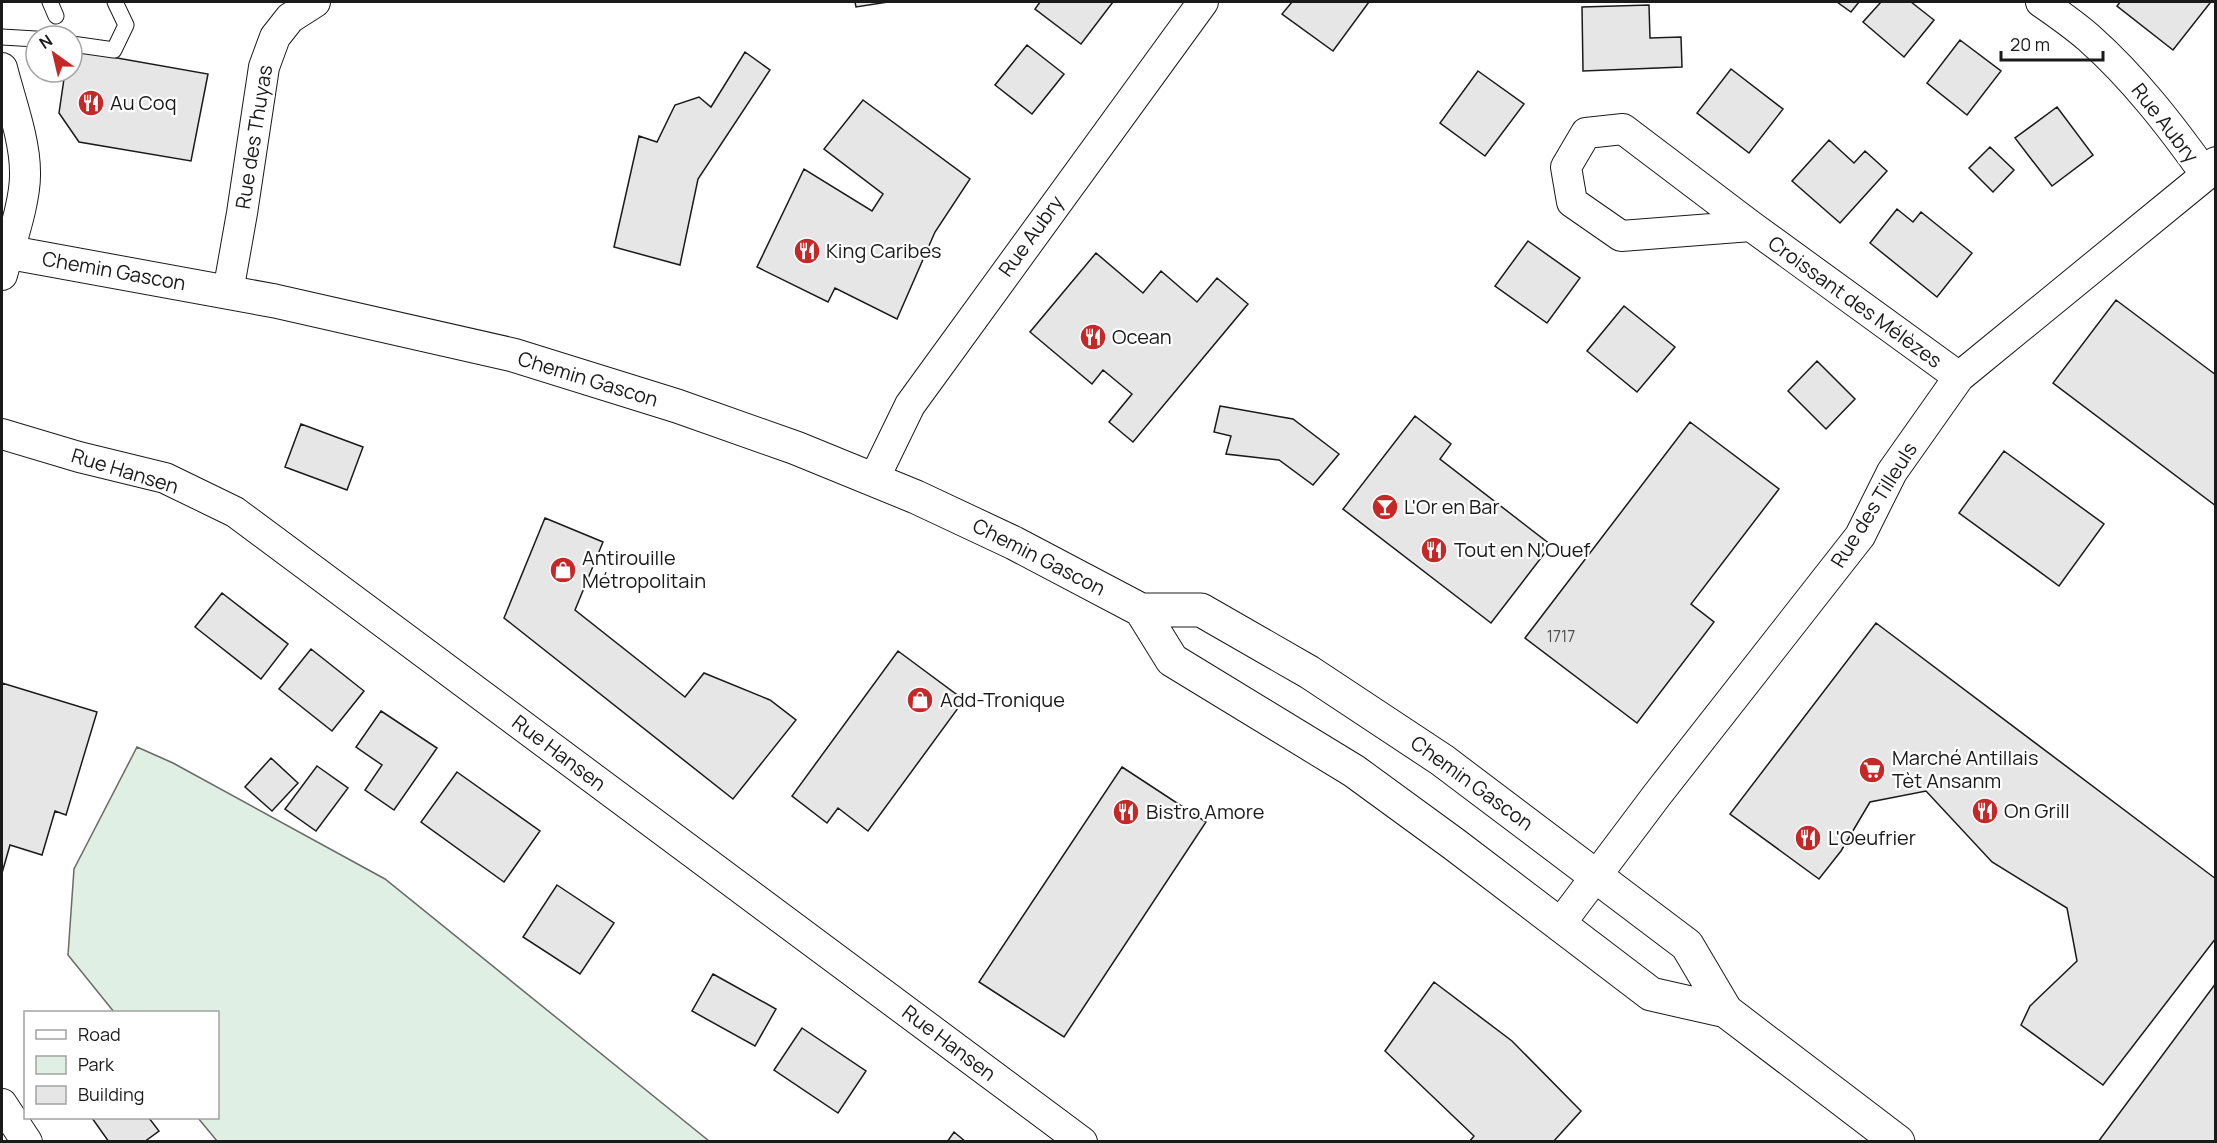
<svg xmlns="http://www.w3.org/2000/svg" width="2217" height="1143" viewBox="0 0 2217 1143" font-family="Manrope,sans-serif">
  <rect width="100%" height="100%" fill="#fff"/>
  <path fill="#e0efe3" stroke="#6a6a6a" stroke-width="1.5" d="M137,747L173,763L385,879L709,1141H217L198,1118H218V1012H114L68,955L74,869Z"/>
  <path fill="#e6e6e6" stroke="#1a1a1a" stroke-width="1.5" d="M855,2H888L856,7Z
    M1040,2H1113L1081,44L1035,9Z
    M1292,2H1369L1333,51L1282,14Z
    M1837,2H1859L1851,12Z
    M1881,2H1911L1934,20L1904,57L1863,22Z
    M2120,2H2208L2210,3L2173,50L2117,6Z
    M1649,5L1650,38L1681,37L1682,67L1583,71L1582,7Z
    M1960,40L2001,71L1967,115L1927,83Z
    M1027,45L1064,74L1032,114L995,85Z
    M72,50L208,74L191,161L79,142L59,113L65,72H72Z
    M745,52L770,70L698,179L680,265L614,247L639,136L657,142L675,105L699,97L711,107Z
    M1731,69L1783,109L1749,153L1697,113Z
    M1478,71L1524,104L1485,156L1440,123Z
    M863,100L970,179L935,232L897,319L835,288L828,302L757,267L804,169L872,211L883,194L824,149Z
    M2057,107L2093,155L2052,186L2015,138Z
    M1829,140L1854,163L1865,151L1887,171L1840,223L1792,181Z
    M1990,147L2014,170L1993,192L1969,168Z
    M1897,209L1913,222L1921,212L1972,253L1937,297L1870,243Z
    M1528,241L1580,278L1547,323L1495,286Z
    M1096,253L1143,293L1161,271L1197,302L1217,278L1248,304L1133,442L1109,422L1132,394L1103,370L1092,384L1030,332Z
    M2116,300L2216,375V506L2053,383Z
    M1624,306L1675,347L1637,392L1587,351Z
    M1817,361L1855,399L1826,429L1788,391Z
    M1220,406L1293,419L1339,454L1313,485L1279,460L1226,454L1231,436L1214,432Z
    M1415,416L1451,444L1440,459L1551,545L1491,623L1343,509Z
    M1690,422L1779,489L1691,604L1714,622L1637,723L1525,638Z
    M301,424L363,447L347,490L285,467Z
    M2004,451L2104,524L2059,586L1959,513Z
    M545,518L603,542L575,610L685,697L704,673L770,700L796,720L733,799L504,618Z
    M222,593L288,644L261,679L195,627Z
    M1876,623L2216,879V938L2103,1085L2021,1025L2030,1006L2077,961L2067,908L1992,862L1926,791L1870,802L1841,851L1819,879L1730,814Z
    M311,649L364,691L332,731L279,689Z
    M898,651L964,700L868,831L838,808L827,823L792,796Z
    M2,683L97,712L66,815L55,811L42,855L10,845L2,873Z
    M381,711L437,748L394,810L365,790L382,765L356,747Z
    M271,758L298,783L272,811L245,787Z
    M317,766L348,788L316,831L285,809Z
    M1122,767L1206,822L1064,1037L979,982Z
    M457,772L540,831L504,882L421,822Z
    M557,885L614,923L580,974L523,937Z
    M713,974L776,1009L755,1046L692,1011Z
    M1434,982L1512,1041L1581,1111L1553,1142H1469L1474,1136L1385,1051Z
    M2216,983V1142H2098Z
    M802,1028L866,1071L838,1113L774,1070Z
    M92,1118H149L159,1131L144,1142H109Z
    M954,1132L966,1142H947Z"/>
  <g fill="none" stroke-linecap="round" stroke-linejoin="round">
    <defs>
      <path id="lane" d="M50,2L56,16
        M2,37L36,39
        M72,44L114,50L126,25L115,2"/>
      <path id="street" d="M2041,2C2057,13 2074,25 2089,38C2134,78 2171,126 2206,175
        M2,68C10,100 25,139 25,172C26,201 10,245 2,275
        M1751,226L1621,236L1572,202L1566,167L1586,133L1623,129L1751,226L1959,377
        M228,292L242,213L264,67L275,37L290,18L315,2
        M2,434L79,457L165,478L235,512L1082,1142
        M874,479L910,405L1203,2
        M1560,924L1657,795L1860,536L1892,472L1959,377L2206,175L2216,162
        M2,1104L27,1142"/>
      <path id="secondary" d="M2,251L275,301L513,355L677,406L796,448L916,497L1014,543L1141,610L1172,660L1354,771L1454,844L1651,994L1726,1011
        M1141,610H1201L1309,672L1442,760L1687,945L1726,1011L1898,1142"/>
    </defs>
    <use href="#lane" stroke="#1a1a1a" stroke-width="17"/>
    <use href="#street" stroke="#1a1a1a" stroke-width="32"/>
    <use href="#secondary" stroke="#1a1a1a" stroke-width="35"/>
    <use href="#lane" stroke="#fff" stroke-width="15"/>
    <use href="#street" stroke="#fff" stroke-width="30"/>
    <use href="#secondary" stroke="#fff" stroke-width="33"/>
  </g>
  <defs>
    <symbol id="restaurant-disc" viewBox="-11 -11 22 22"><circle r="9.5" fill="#c62828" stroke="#fff"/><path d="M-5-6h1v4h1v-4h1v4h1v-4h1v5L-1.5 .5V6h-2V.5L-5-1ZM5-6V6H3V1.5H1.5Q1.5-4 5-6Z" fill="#fff"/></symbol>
    <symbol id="bar-disc" viewBox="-11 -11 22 22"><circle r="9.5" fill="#c62828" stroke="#fff"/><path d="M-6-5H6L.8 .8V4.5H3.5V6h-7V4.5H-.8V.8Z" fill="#fff"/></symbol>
    <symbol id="shop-disc" viewBox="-11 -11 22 22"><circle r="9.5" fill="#c62828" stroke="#fff"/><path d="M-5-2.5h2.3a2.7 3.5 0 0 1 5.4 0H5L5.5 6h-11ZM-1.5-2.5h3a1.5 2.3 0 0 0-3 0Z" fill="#fff"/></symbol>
    <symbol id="supermarket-disc" viewBox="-11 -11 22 22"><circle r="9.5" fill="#c62828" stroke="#fff"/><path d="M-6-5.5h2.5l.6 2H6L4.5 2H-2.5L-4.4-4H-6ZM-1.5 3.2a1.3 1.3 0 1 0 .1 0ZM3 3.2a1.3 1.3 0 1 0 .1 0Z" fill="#fff"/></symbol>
  </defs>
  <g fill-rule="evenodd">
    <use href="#restaurant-disc" x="76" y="88" width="30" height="30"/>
    <use href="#restaurant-disc" x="792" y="236" width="30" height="30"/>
    <use href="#restaurant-disc" x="1078" y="322" width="30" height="30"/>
    <use href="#bar-disc" x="1370" y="492" width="30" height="30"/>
    <use href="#restaurant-disc" x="1419" y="535" width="30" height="30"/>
    <use href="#shop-disc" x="548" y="555" width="30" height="30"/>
    <use href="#shop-disc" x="905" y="685" width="30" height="30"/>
    <use href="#supermarket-disc" x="1857" y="755" width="30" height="30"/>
    <use href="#restaurant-disc" x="1970" y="796" width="30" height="30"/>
    <use href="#restaurant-disc" x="1111" y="797" width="30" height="30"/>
    <use href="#restaurant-disc" x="1793" y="823" width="30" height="30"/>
  </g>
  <g text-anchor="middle" stroke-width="4.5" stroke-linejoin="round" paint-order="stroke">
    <g font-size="16" fill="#4d4d4d">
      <text x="1561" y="642">1717</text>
    </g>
    <g font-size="20" fill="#1a1a1a" stroke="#fff" text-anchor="start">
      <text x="110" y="110">Au Coq</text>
      <text x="826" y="258">King Caribes</text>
      <text x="1112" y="344">Ocean</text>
      <text x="1404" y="514">L'Or en Bar</text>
      <text x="1454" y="557">Tout en N'Ouef</text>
      <text x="582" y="565">Antirouille<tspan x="582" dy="23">Métropolitain</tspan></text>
      <text x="940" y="707">Add-Tronique</text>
      <text x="1892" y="765">Marché Antillais<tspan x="1892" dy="23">Tèt Ansanm</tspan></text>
      <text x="2004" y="818">On Grill</text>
      <text x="1146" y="819">Bistro Amore</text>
      <text x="1828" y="845">L'Oeufrier</text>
    </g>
    <g font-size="20" fill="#1a1a1a" stroke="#fff">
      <text transform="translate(2165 123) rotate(52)" y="7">Rue Aubry</text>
      <text transform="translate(254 137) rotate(-81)" y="7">Rue des Thuyas</text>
      <text transform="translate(1031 236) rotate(-54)" y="7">Rue Aubry</text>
      <text transform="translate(114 271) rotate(10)" y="7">Chemin Gascon</text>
      <text transform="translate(1855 302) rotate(36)" y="7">Croissant des Mélèzes</text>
      <text transform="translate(588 379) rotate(17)" y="7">Chemin Gascon</text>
      <text transform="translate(125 471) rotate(17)" y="7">Rue Hansen</text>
      <text transform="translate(1874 505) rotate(-58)" y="7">Rue des Tilleuls</text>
      <text transform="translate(1039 557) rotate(27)" y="7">Chemin Gascon</text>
      <text transform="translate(559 753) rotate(37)" y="7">Rue Hansen</text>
      <text transform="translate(1472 783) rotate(36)" y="7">Chemin Gascon</text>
      <text transform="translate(949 1043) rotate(37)" y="7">Rue Hansen</text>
    </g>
  </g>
  <rect width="2217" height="1143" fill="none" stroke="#1a1a1a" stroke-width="6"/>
  <rect x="24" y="1011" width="195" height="108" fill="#ffffff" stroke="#a3a3a3" stroke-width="1.5"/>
  <rect x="36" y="1030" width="30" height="9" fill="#ffffff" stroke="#a3a3a3" stroke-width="1.5"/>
  <text x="78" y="1041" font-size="18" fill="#1a1a1a">Road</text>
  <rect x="36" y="1056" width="30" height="18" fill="#e0efe3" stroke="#a3a3a3" stroke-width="1.5"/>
  <text x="78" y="1071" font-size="18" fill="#1a1a1a">Park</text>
  <rect x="36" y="1086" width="30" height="18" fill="#e6e6e6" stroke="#a3a3a3" stroke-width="1.5"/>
  <text x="78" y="1101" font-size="18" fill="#1a1a1a">Building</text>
  <g transform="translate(54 54) rotate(326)"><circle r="28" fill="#ffffff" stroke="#a3a3a3" stroke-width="1.5"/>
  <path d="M0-4.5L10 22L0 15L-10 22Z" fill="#c62828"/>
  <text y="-9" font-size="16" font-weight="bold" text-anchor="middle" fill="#1a1a1a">N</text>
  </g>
  <path d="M2001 51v9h102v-9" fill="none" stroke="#1a1a1a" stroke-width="3"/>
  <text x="2010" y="51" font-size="18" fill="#1a1a1a" stroke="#ffffff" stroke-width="4.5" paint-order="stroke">20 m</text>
</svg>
